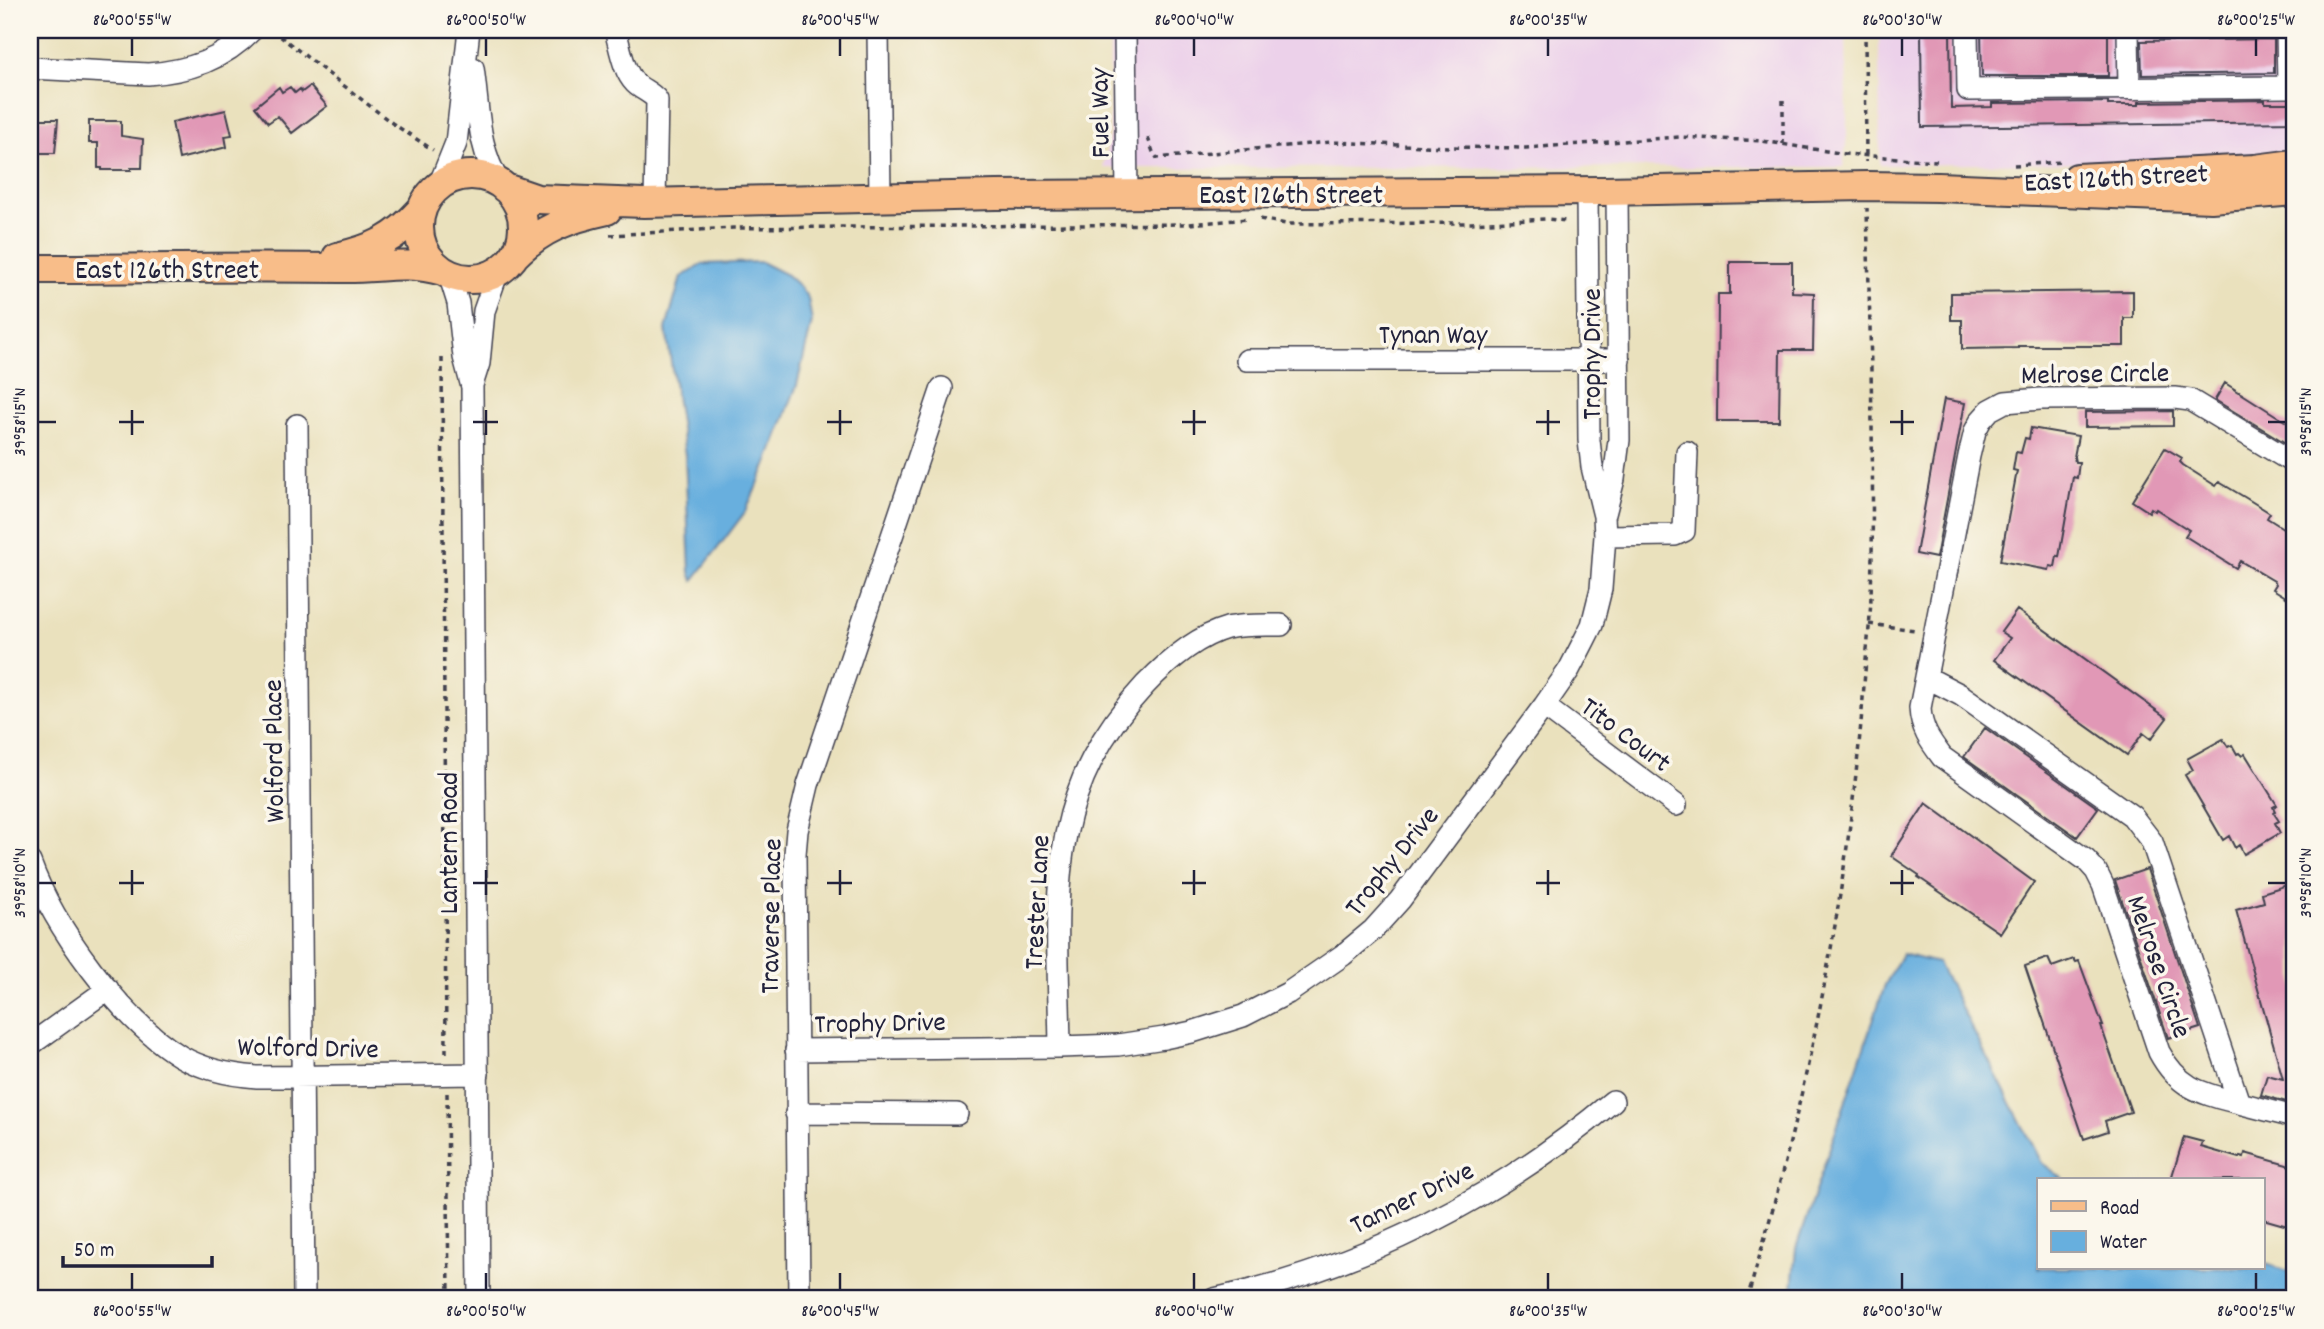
<svg xmlns="http://www.w3.org/2000/svg" width="2324" height="1329" viewBox="0 0 2324 1329" font-family="Dekko,sans-serif">
  <rect width="100%" height="100%" fill="#fbf7ec"/>
  <filter id="ink" filterUnits="userSpaceOnUse"><feTurbulence type="fractalNoise" baseFrequency=".0143" numOctaves="2"/><feDisplacementMap in="SourceGraphic" scale="14" xChannelSelector="R" yChannelSelector="G"/><feConvolveMatrix kernelMatrix="1 2 1 2 8 2 1 2 1" color-interpolation-filters="sRGB"/></filter>
  <filter id="wash" filterUnits="userSpaceOnUse"><feTurbulence type="fractalNoise" baseFrequency=".00686" numOctaves="4" result="noise"/><feDisplacementMap in="SourceGraphic" scale="28" xChannelSelector="R" yChannelSelector="G"/><feGaussianBlur stdDeviation="1.57" result="paint"/><feColorMatrix in="noise" values="0 0 0 0 0 0 0 0 0 0 0 0 0 0 0 0 0 1.4 0 .05"/><feComposite in="paint" operator="in"/></filter>
  <g filter="url(#wash)">
    <rect width="100%" height="100%" fill="#eae1bd"/>
    <path fill="#ecd1ea" d="M1110,30H1846L1847,135L1843,167L1103,168L1110,132Z
      M1879,30H2294V161L1880,165Z"/>
    <path fill="#67afde" stroke="#44688c" stroke-width="2" d="M761,262L787,275L800,287L808,298L812,322L797,385L766,466L745,512L693,581L690,572L685,455L666,329L681,277L703,264Z
      M1902,954L1938,963L2042,1163L2065,1180H2039V1268H2263V1263L2294,1273V1299H1791L1796,1248L1885,985Z"/>
    <g id="blocks">
      <path fill="#e198b6" d="M1921,30H1950L1951,108L1992,107V103L2108,102V105H2139V102L2265,100V103H2294V122L1922,127Z
        M1981,30H2108V76H1982Z
        M2274,39V73L2142,75L2141,41Z
        M310,86L327,106L292,133L278,116L268,123L255,107L279,87L282,92L290,87L295,93L300,89L302,92Z
        M226,110L232,135L225,136L227,147L179,159L172,122Z
        M35,119H58L55,153H30V122H35Z
        M89,121H121V136L143,139L142,168H131V170H102V168H98V143H89Z
        M1730,262H1792V292L1814,293L1813,350H1780L1779,421H1717L1718,294H1730Z
        M2133,291V318H2124V346H2018V348L1962,349V320H1951V293Z
        M2225,383L2294,427V448L2215,400Z
        M1944,399L1965,403L1936,558L1916,554Z
        M2173,411V426L2085,427V412Z
        M2031,428L2078,436L2074,457L2075,462H2079L2077,478L2073,477L2059,557L2057,556L2055,567L2050,566L2049,570L2000,561L2017,471L2013,470L2016,452L2021,453L2025,438L2029,439Z
        M2165,448L2182,458L2180,462L2183,465L2216,486L2219,482L2246,498L2270,513L2267,518L2294,535V602L2273,589L2276,584L2274,581L2240,561L2236,568L2185,536L2189,530L2156,509L2155,511L2151,508L2149,512L2132,501Z
        M2017,610L2167,718L2151,739L2143,733L2127,755L1994,660L2010,638L2001,632Z
        M1985,728L2098,808L2077,837L1964,757Z
        M2223,739L2228,747L2232,745L2237,754L2239,753L2242,756L2245,754L2277,805L2273,807L2275,811L2273,812L2279,821L2275,823L2280,833L2244,854L2239,845L2235,848L2229,836L2223,840L2185,775L2193,770L2187,759Z
        M1926,803L2034,882L2000,933L1918,877L1919,875L1891,856Z
        M2147,869L2200,1028L2168,1038L2115,880Z
        M2287,885L2294,913V1104L2261,1095L2267,1075L2283,1079L2236,910L2264,902L2262,893Z
        M2048,958L2052,967L2074,959L2076,962L2079,961L2103,1026H2101L2131,1112L2105,1121L2108,1131L2084,1139L2025,966Z
        M2184,1137L2203,1142L2201,1147L2239,1158L2240,1156L2244,1157L2245,1153L2294,1167V1216L2291,1227L2263,1219V1180H2180L2172,1176Z"/>
    </g>
  </g>
  <g filter="url(#ink)">
    <use href="#blocks" fill-opacity="0" stroke="#403f4e" stroke-width="2"/>
    <g fill="none" stroke-linecap="round" stroke-linejoin="round">
      <defs>
        <path id="minor" d="M615,30C620,46 623,71 635,83C642,90 651,92 657,100L655,202
          M878,30L880,197
          M1125,30L1127,195
          M1967,30L1968,90L2288,87L2287,30
          M2128,30L2129,88
          M30,68L148,74C189,71 223,60 252,30
          M473,68C479,109 477,147 500,184
          M433,191L442,178L456,143L469,30
          M449,274L458,303L464,357L472,387L479,1299
          M1247,360H1619
          M472,385L479,363L484,311L498,271
          M297,425L304,1299
          M1605,514L1614,479L1619,440L1617,190
          M1605,536L1675,535L1684,531L1687,452
          M1926,677L1961,695L2132,816L2152,842L2239,1103L2294,1117
          M1544,706L1676,805
          M30,862C53,926 121,1020 180,1056C204,1070 230,1075 257,1077L478,1074
          M30,1045L108,989
          M1060,1047C1058,907 1040,797 1145,685C1167,662 1195,637 1227,628C1244,624 1263,625 1281,625
          M796,1050L1060,1047L1118,1045L1164,1038L1192,1032L1243,1016L1288,993L1343,955L1373,930L1400,900L1544,706L1569,670L1584,641L1592,625L1601,589L1605,536L1604,516L1592,467L1589,440L1587,191
          M2239,1103C2201,1093 2179,1089 2159,1052L2103,885L2096,871L2086,860L1942,757C1930,741 1921,729 1920,708L1969,456L1975,431L1981,420L1990,410L2005,402L2040,399L2175,398L2190,400L2294,463
          M796,1113L957,1114
          M799,1299L795,854L797,831L808,785L942,388
          M1214,1299C1361,1268 1498,1198 1613,1101"/>
        <path id="major" d="M419 227a52 52 0 1 1 104 0a52 52 0 1 1-104 0Z
          M2077,178L2255,169L2294,164
          M505,188L537,199L644,203L996,195L1603,191L1867,186L1938,187L2211,198L2294,191
          M514,256C541,228 570,218 607,210
          M337,257C375,248 395,239 421,210
          M30,269C134,269 238,266 342,268C381,269 403,260 443,271"/>
      </defs>
      <use href="#minor" stroke="#403f4e" stroke-width="24"/>
      <use href="#major" stroke="#403f4e" stroke-width="32"/>
      <path stroke="#403f4e" stroke-width="3.5" stroke-dasharray="5 5" stroke-linecap="butt" d="M272,30L392,123L433,150
        M1865,30L1866,162
        M1783,100V144
        M1148,138L1153,152L1157,158L1331,142L1448,147L1526,148L1679,137L1762,141L1845,154L1937,161
        M2014,165L2062,162
        M1260,219L1286,224L1472,223L1546,219L1567,221
        M610,235L733,228L1189,224L1249,219
        M442,358L446,1054
        M1869,624L1915,630
        M447,1093L449,1299
        M1747,1299C1807,1099 1849,893 1864,685C1866,655 1870,626 1871,596C1875,467 1870,337 1867,208"/>
      <use href="#minor" stroke="#fff" stroke-width="21"/>
      <use href="#major" stroke="#f8bd89" stroke-width="28"/>
    </g>
  </g>
  <path fill="none" stroke="#22223b" stroke-width="2.5" d="M132,38V56M486,38V56M840,38V56M1194,38V56M1548,38V56M1902,38V56M2256,38V56M132,410V435M486,410V435M840,410V435M1194,410V435M1548,410V435M1902,410V435M38,422H56M119,422H144M473,422H498M827,422H852M1182,422H1206M1536,422H1560M1890,422H1914M2268,422H2286M132,870V895M486,870V895M840,870V895M1194,870V895M1548,870V895M1902,870V895M38,883H56M119,883H144M473,883H498M827,883H852M1182,883H1206M1536,883H1560M1890,883H1914M2268,883H2286M132,1273V1290M486,1273V1290M840,1273V1290M1194,1273V1290M1548,1273V1290M1902,1273V1290M2256,1273V1290"/>
  <g text-anchor="middle" stroke-width="7" stroke-linejoin="round" paint-order="stroke">
    <g font-size="28" fill="#22223b" stroke="#fbf7ec">
      <text transform="translate(1098 113) rotate(-91)" y="10">Fuel Way</text>
      <text transform="translate(2116 176) rotate(-3)" y="10">East 126th Street</text>
      <text x="1291" y="203">East 126th Street</text>
      <text x="167" y="278">East 126th Street</text>
      <text x="1433" y="343">Tynan Way</text>
      <text transform="translate(1590 354) rotate(-90)" y="10">Trophy Drive</text>
      <text transform="translate(2095 372) rotate(-1)" y="10">Melrose Circle</text>
      <text transform="translate(1627 733) rotate(37)" y="10">Tito Court</text>
      <text transform="translate(272 751) rotate(-91)" y="10">Wolford Place</text>
      <text transform="translate(447 843) rotate(-90)" y="10">Lantern Road</text>
      <text transform="translate(1390 860) rotate(-51)" y="10">Trophy Drive</text>
      <text transform="translate(1035 902) rotate(-87)" y="10">Trester Lane</text>
      <text transform="translate(769 916) rotate(-89)" y="10">Traverse Place</text>
      <text transform="translate(2161 966) rotate(71)" y="10">Melrose Circle</text>
      <text transform="translate(880 1021) rotate(-1)" y="10">Trophy Drive</text>
      <text transform="translate(308 1046) rotate(1)" y="10">Wolford Drive</text>
      <text transform="translate(1411 1196) rotate(-26)" y="10">Tanner Drive</text>
    </g>
  </g>
  <rect width="2324" height="1329" fill="none" stroke="#fbf7ec" stroke-width="77"/>
  <rect x="2037" y="1178" width="228" height="91" fill="#fbf7ec" stroke="#a4a2a5" stroke-width="2"/>
  <rect x="2051" y="1201" width="35" height="10" fill="#f8bd89" stroke="#a4a2a5" stroke-width="2"/>
  <text x="2100" y="1214" font-size="21" fill="#22223b">Road</text>
  <rect x="2051" y="1231" width="35" height="21" fill="#67afde" stroke="#a4a2a5" stroke-width="2"/>
  <text x="2100" y="1248" font-size="21" fill="#22223b">Water</text>
  <path d="M63 1256v10h149v-10" fill="none" stroke="#22223b" stroke-width="3.5"/>
  <text x="74" y="1256" font-size="21" fill="#22223b" stroke="#fbf7ec" stroke-width="5" paint-order="stroke">50 m</text>
  <rect x="38" y="38" width="2248" height="1252" fill="none" stroke="#22223b" stroke-width="2.5"/>
  <g font-size="18" text-anchor="middle" fill="#22223b">
    <text x="132" y="25">86°00'55"W</text>
    <text x="486" y="25">86°00'50"W</text>
    <text x="840" y="25">86°00'45"W</text>
    <text x="1194" y="25">86°00'40"W</text>
    <text x="1548" y="25">86°00'35"W</text>
    <text x="1902" y="25">86°00'30"W</text>
    <text x="2256" y="25">86°00'25"W</text>
    <text transform="translate(19 422) rotate(-90)" y="6">39°58'15"N</text>
    <text transform="translate(2305 422) rotate(-90)" y="6">39°58'15"N</text>
    <text transform="translate(19 883) rotate(-90)" y="6">39°58'10"N</text>
    <text transform="translate(2305 883) rotate(-90)" y="6">39°58'10"N</text>
    <text x="132" y="1316">86°00'55"W</text>
    <text x="486" y="1316">86°00'50"W</text>
    <text x="840" y="1316">86°00'45"W</text>
    <text x="1194" y="1316">86°00'40"W</text>
    <text x="1548" y="1316">86°00'35"W</text>
    <text x="1902" y="1316">86°00'30"W</text>
    <text x="2256" y="1316">86°00'25"W</text>
  </g>
</svg>
